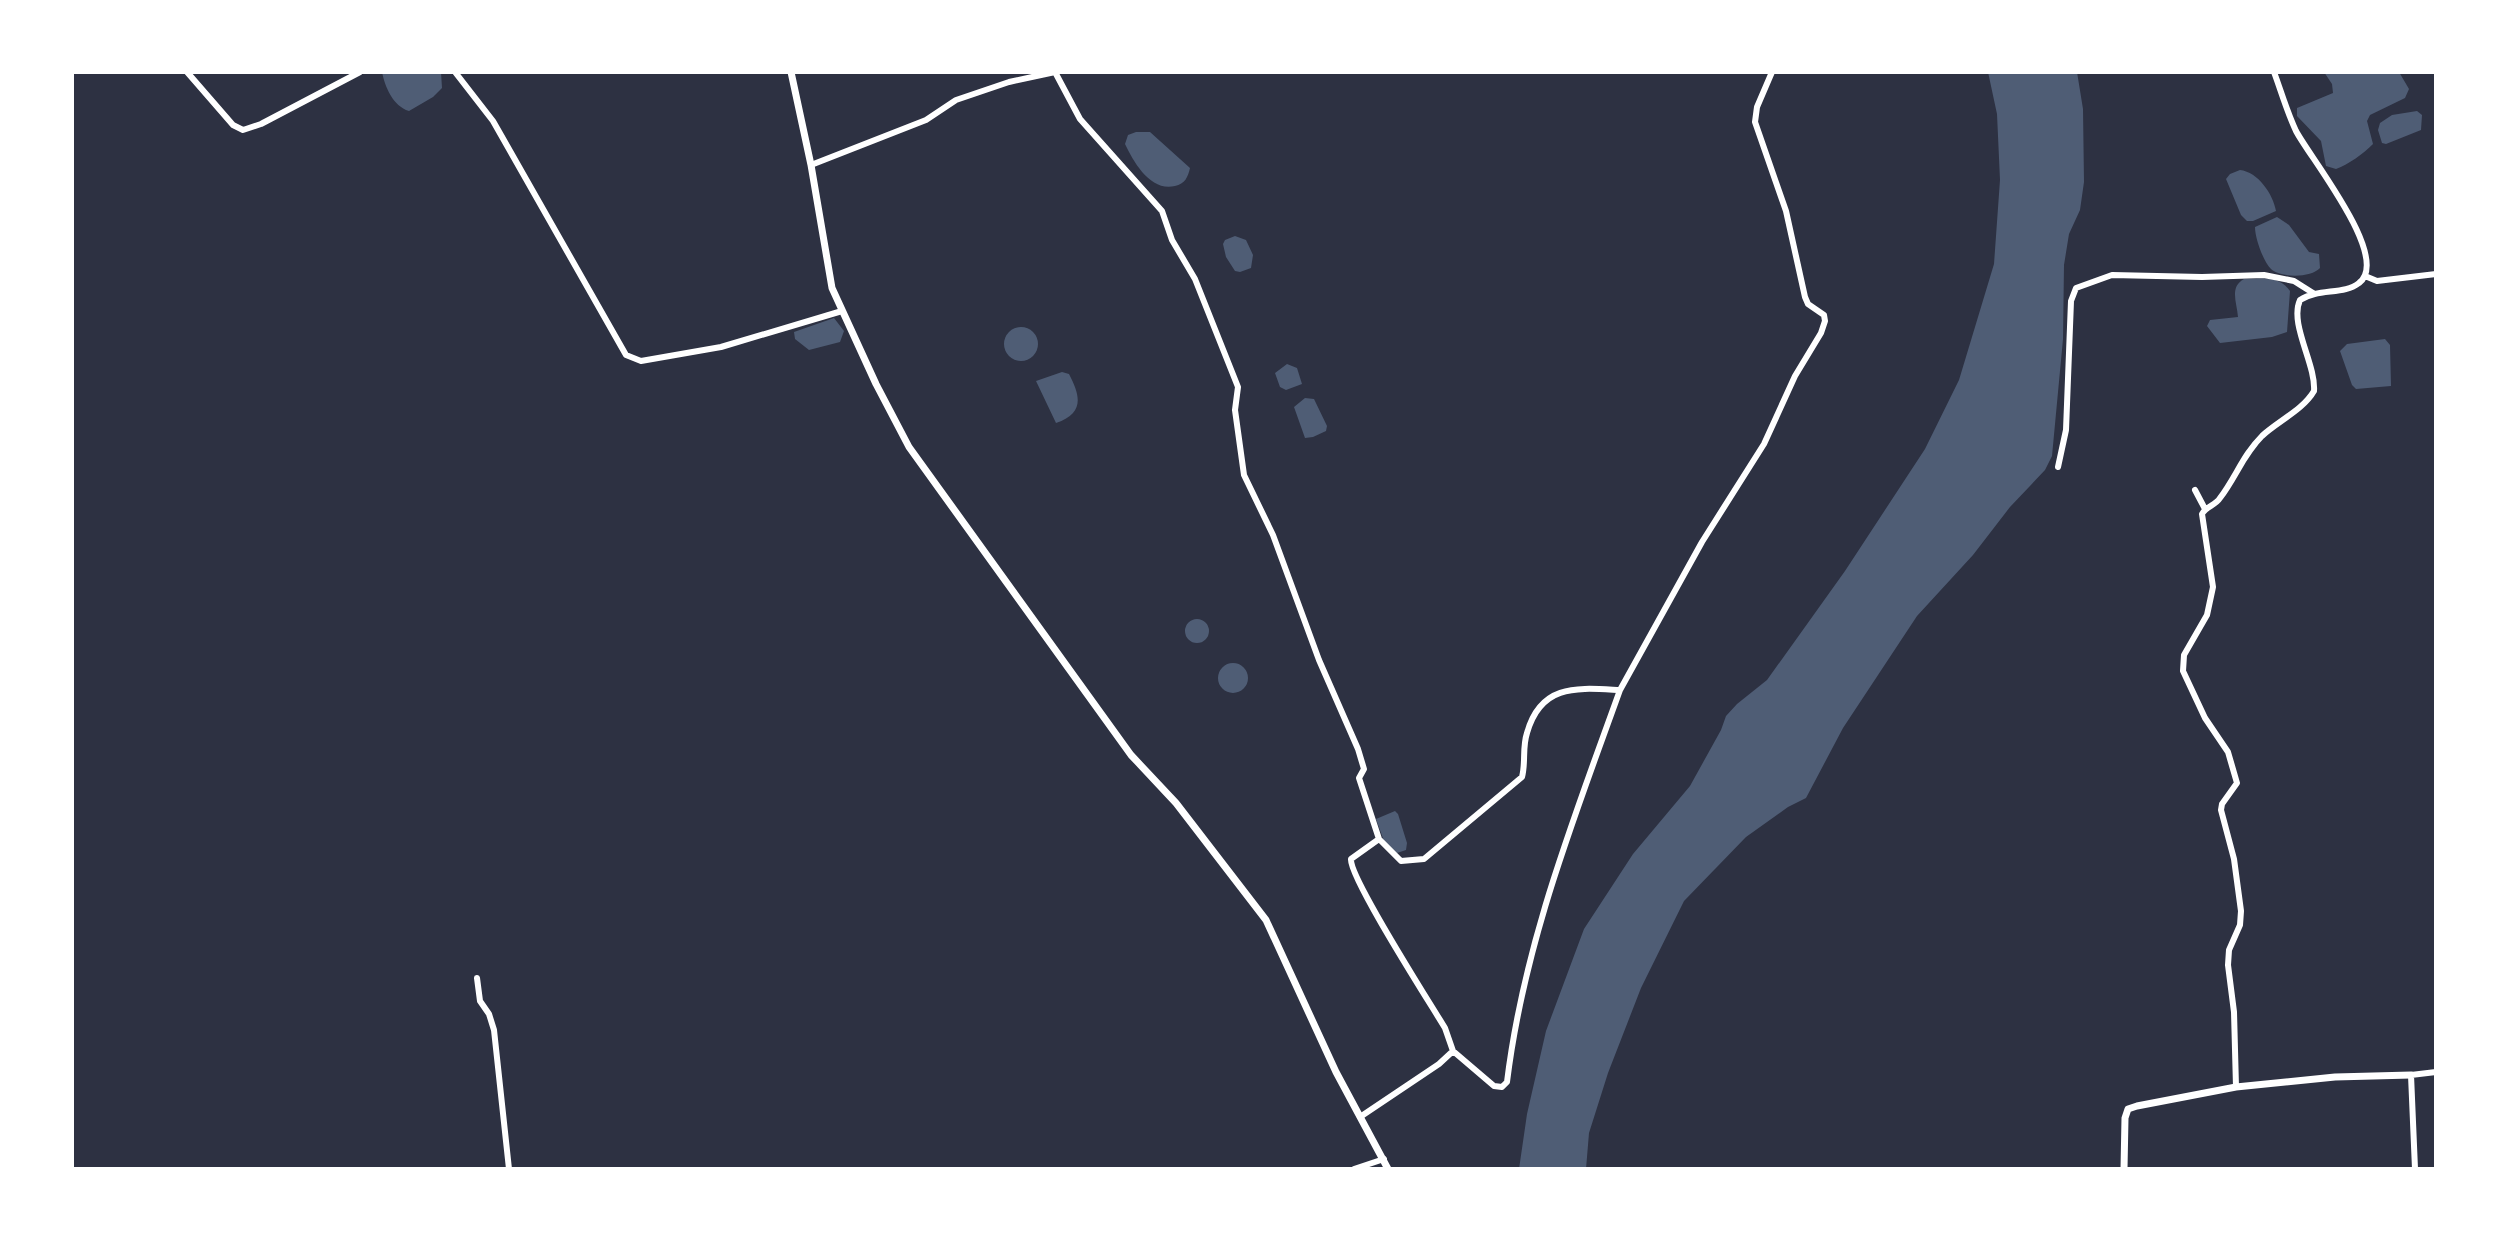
<svg xmlns="http://www.w3.org/2000/svg" width="2508" height="1241" viewBox="0 0 2508 1241" font-family="Arial,sans-serif">
  <rect width="100%" height="100%" fill="#2d3142"/>
  <path fill="#4f5d75" d="M382,72H441L442,88L433,97L409,111C393,106 385,87 382,72Z
    M1988,72H2077L2083,109L2084,182L2080,210L2069,234L2064,265L2063,339L2052,456L2045,470L2010,507L1973,555L1917,616L1843,728L1806,798L1788,807L1746,837L1684,901L1641,988L1608,1073L1589,1133L1586,1169H1519L1527,1114L1546,1031L1584,929L1633,854L1690,786L1721,730L1726,716L1737,704L1767,680L1845,571L1925,449L1959,380L1994,264L2000,180L1997,114Z
    M2324,72H2399L2409,89L2405,98L2370,115L2367,121L2373,144C2363,154 2349,164 2336,169L2326,166L2321,141L2297,116V108L2333,93L2332,84Z
    M2417,111L2422,115L2421,130L2386,144L2382,143L2378,130L2380,123L2392,115Z
    M1136,132H1150L1190,168C1188,177 1185,184 1175,186C1151,192 1134,163 1125,144L1128,135Z
    M2240,170C2258,172 2273,194 2276,211L2253,221H2247L2241,215L2226,179L2230,174Z
    M2277,217L2289,225L2309,252L2319,254L2320,268C2311,278 2281,278 2271,269C2263,261 2255,238 2255,227Z
    M1235,236L1246,240L1253,255L1251,268L1240,272L1235,271L1226,257L1223,244L1225,240Z
    M2244,279C2261,279 2279,275 2290,291L2287,332L2272,337L2220,343L2207,326L2210,320L2238,317C2237,303 2229,287 2244,279Z
    M834,318L844,331L840,342L809,350L795,339L794,332Z
    M1004 344a17 17 0 1 1 34 0a17 17 0 1 1-34 0Z
    M2385,339L2390,345L2391,386L2356,389L2352,385L2340,351L2347,344Z
    M1287,364L1297,368L1302,384L1286,390L1280,387L1275,373Z
    M1062,372L1069,374C1081,397 1084,413 1056,423L1036,381Z
    M1305,398L1314,399L1327,426L1326,431L1313,437L1305,438L1294,407Z
    M1185 631a12 12 0 1 1 24 0a12 12 0 1 1-24 0Z
    M1218 678a15 15 0 1 1 30 0a15 15 0 1 1-30 0Z
    M1395,811L1398,814L1407,843L1406,850L1397,853L1384,841L1376,819Z"/>
  <g fill="none" stroke-linecap="round" stroke-linejoin="round">
    <path stroke="#fff" stroke-width="6" d="M187,72L233,125L243,130L261,124L360,72
      M455,72L493,121L626,355L641,361L721,347L842,311
      M1055,72L1080,119L1162,211L1172,240L1195,279L1238,387L1235,410L1244,475L1273,535L1319,660L1358,749L1364,769L1359,778L1379,839
      M811,165L926,120L956,100L1009,82L1055,72
      M2365,276L2377,281L2436,274
      M2058,467L2066,430L2071,301L2076,288L2112,275L2202,277L2264,275L2294,281L2313,293
      M2195,490L2205,509
      M477,978L480,1001L489,1014L494,1030L509,1169
      M1453,1051L1494,1086L1502,1087L1507,1082C1524,944 1573,821 1620,690
      M2236,1087L2234,1012L2228,965L2229,950L2240,925L2241,911L2234,859L2221,810L2222,804L2237,783L2228,752L2205,718L2183,671L2184,655L2207,615L2213,587L2202,514C2206,506 2215,506 2220,498C2236,477 2243,455 2262,436C2278,421 2303,410 2314,391C2316,364 2289,324 2300,300C2318,288 2344,295 2359,283C2392,258 2310,158 2296,131C2287,112 2281,91 2274,72
      M1360,1117L1439,1064L1453,1051L1445,1028C1430,1003 1349,877 1351,859L1379,839L1401,861L1424,859L1522,777C1526,762 1522,748 1527,733C1541,683 1578,688 1620,690L1702,542L1764,444L1795,376L1821,333L1825,321L1824,315L1808,304L1805,297L1786,211L1755,122L1757,107L1772,72
      M1354,1169L1384,1159
      M2415,1169L2411,1075L2436,1072"/>
    <path stroke="#fff" stroke-width="7" d="M791,72L811,165L832,288L876,384L909,447L1131,755L1176,803L1266,920L1336,1072L1388,1169
      M2124,1169L2125,1118L2128,1109L2137,1106L2236,1087L2335,1077L2411,1075"/>
  </g>
  <rect width="2508" height="1241" fill="none" stroke="#ffffff" stroke-width="148"/>
</svg>
